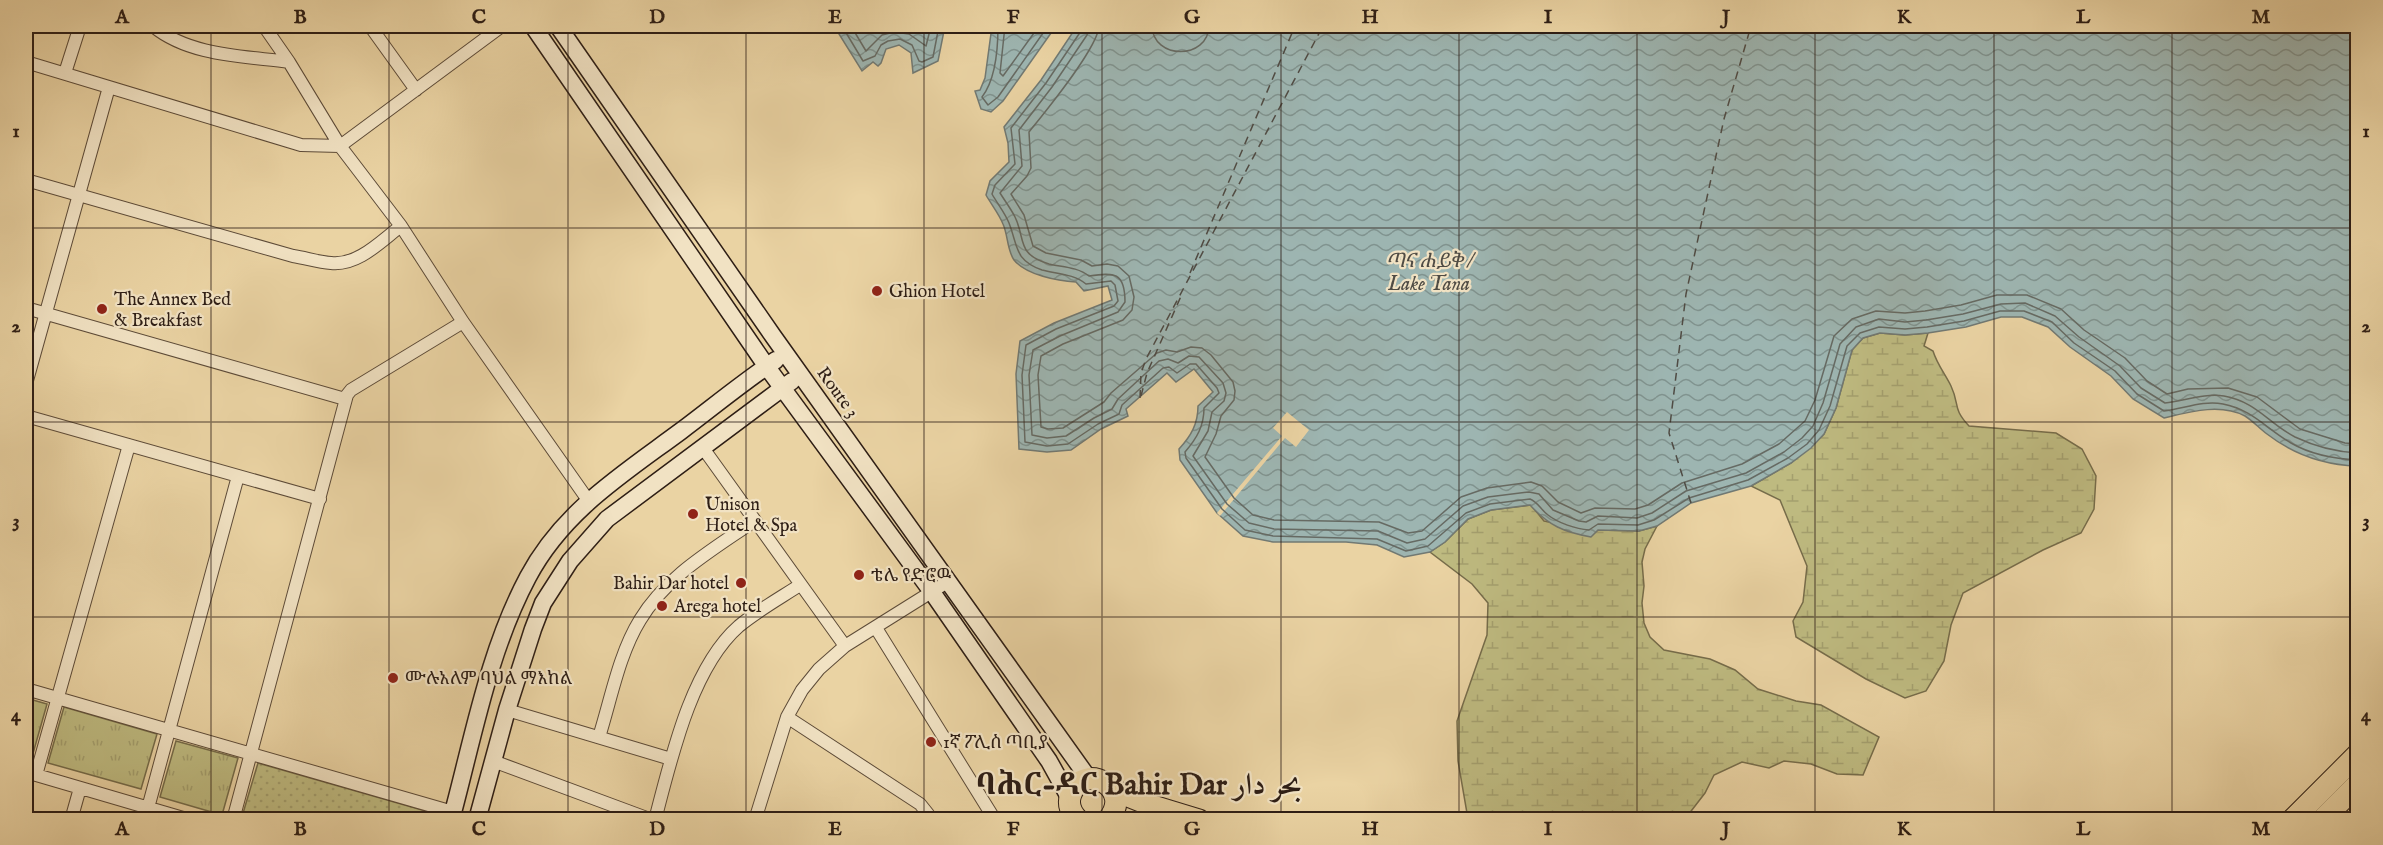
<svg xmlns="http://www.w3.org/2000/svg" width="2383" height="845" viewBox="0 0 2383 845" font-family="'IM FELL English',Amiri,'Noto Serif Ethiopic',serif">
  <defs>
    <pattern id="grass-tufts" width="24" height="20" patternUnits="userSpaceOnUse" patternTransform="scale(1.5)"><rect width="24" height="20" fill="#beba80"/><path d="M3 7l-1-3M5 7V3M7 7l1-3M15 17l-1-3M17 17v-4M19 17l1-3" fill="none" stroke="#a49f6e"/></pattern>
    <pattern id="wetland-marsh" width="20" height="14" patternUnits="userSpaceOnUse" patternTransform="scale(1.5)"><rect width="20" height="14" fill="#beba80"/><path d="M1 5h8M5 5V1M11 12h8M15 12V8" fill="none" stroke="#a49f6e"/></pattern>
    <pattern id="park-dots" width="8" height="8" patternUnits="userSpaceOnUse" patternTransform="scale(1.5)"><rect width="8" height="8" fill="#beba80"/><path d="M2 2h.1M6 6h.1" fill="none" stroke="#a49f6e" stroke-width="1.8" stroke-linecap="round"/></pattern>
    <pattern id="water-waves" width="16" height="10" patternUnits="userSpaceOnUse" patternTransform="scale(1.5)"><rect width="16" height="10" fill="#9db5b1"/><path d="M0 5q4-4 8 0t8 0" fill="none" stroke="#80938f"/></pattern>
  </defs>
  <rect width="100%" height="100%" fill="#ead3a3"/>
  <filter id="stains"><feTurbulence type="fractalNoise" baseFrequency=".00333" numOctaves="4"/><feColorMatrix values="0 0 0 0 .2 0 0 0 0 .09 0 0 0 0 .02 0 0 0 .5 -.17"/></filter>
  <radialGradient id="worn" r=".72"><stop offset=".6" stop-color="#630" stop-opacity="0"/><stop offset="1" stop-color="#630" stop-opacity=".3"/></radialGradient>
  <path fill="url(#grass-tufts)" stroke="#766c4a" stroke-width="1.5" d="M26,698L47,704L32,757L26,756Z
    M64,707L157,734L141,789L48,763Z
    M176,741L238,758L222,815L160,797Z"/>
  <path fill="url(#wetland-marsh)" stroke="#766c4a" stroke-width="1.5" d="M1880,333L1905,335L1928,333L1924,346L1933,351C1937,364 1945,374 1951,386C1960,405 1952,408 1969,426L2056,433L2082,449L2096,476L2094,509L2081,533L2043,550L1963,593L1951,625L1944,661L1926,691L1905,698L1866,679L1796,637L1793,621L1803,602L1807,566L1780,500L1751,486L1791,463L1824,434L1836,408L1852,350L1863,338Z
    M1531,505L1544,521L1598,530L1639,531L1657,526L1645,549L1642,562L1644,586L1642,603L1644,623L1650,637L1664,650L1710,659L1735,670L1758,689L1796,701L1821,705L1879,737L1863,775L1837,774L1811,764L1784,761L1769,768L1742,762L1714,775L1705,793L1685,819H1468L1458,761L1457,721L1487,635L1488,603L1472,584L1430,552L1445,542L1468,519L1491,510Z"/>
  <path fill="url(#park-dots)" stroke="#766c4a" stroke-width="1.5" d="M258,763L450,818L449,820H241Z"/>
  <path fill="url(#water-waves)" stroke="#717973" stroke-width="1.5" d="M834,26H945L938,61L913,73L911,53L899,45L886,49L881,63L878,66L873,62L862,71Z
    M992,26H1056L1003,101L991,112L981,109L975,91L980,90L985,78Z
    M1077,26H1172L1176,29L1193,26H2357V466C2325,465 2293,454 2267,434C2260,429 2253,421 2245,416C2220,403 2189,412 2164,418L2133,399L2111,376L2070,347L2048,327L2022,317H2001L1966,327L1928,333L1905,335L1880,333L1863,338L1852,350L1836,408L1824,434L1811,448L1791,463L1751,486L1691,503L1657,526L1639,531L1598,530L1591,537C1564,532 1549,526 1530,505L1491,510L1468,519L1445,542L1430,552L1404,557L1377,545L1346,542H1273L1243,536L1217,513L1180,460L1179,449C1191,436 1198,424 1198,406L1213,392L1194,369L1176,382L1167,373L1126,409L1128,416L1101,429L1071,450L1047,452L1019,449L1016,374L1020,341L1054,323L1112,300L1108,286L1084,291L1076,282C1058,281 1026,275 1014,260C1007,250 1008,235 1003,224C999,214 991,204 986,195L990,181L1009,162L1008,143L1004,127L1041,80Z"/>
  <path fill="#ead3a3" d="M1287,412L1309,430L1296,447L1285,438L1220,516L1217,513L1282,436L1273,428Z"/>
  <g fill="none" stroke-linecap="round" stroke-linejoin="round">
    <path stroke="#666a63" stroke-width="1.5" d="M842,26L863,61L875,56L881,45L888,41L900,39L912,45L919,61L922,62L933,57L939,26
      M851,26L866,51L882,35L894,32L909,34L926,46L931,26
      M998,26C998,47 996,79 982,97L988,105L998,97L1048,26
      M1005,26L1000,73L1003,76L1039,26
      M1082,26L1081,31L1046,83L1011,128L1015,164L995,185L992,194C997,203 1005,213 1009,223C1018,246 1014,260 1042,270C1058,274 1074,274 1086,284L1111,281L1115,285L1118,301L1114,306L1056,329L1026,345L1022,375L1025,442L1047,446L1068,444L1098,424L1119,414L1122,405L1163,368L1169,367L1177,373L1190,364H1196L1217,388L1219,393L1204,408C1204,426 1197,438 1185,452L1186,458L1222,509L1245,530L1273,536L1377,539L1406,551L1428,546L1466,513L1490,504L1530,499C1538,502 1541,510 1548,515C1558,523 1576,529 1589,530L1598,524L1638,525L1654,520L1689,498L1748,480L1788,458L1807,444L1819,430L1830,406L1847,346L1860,333L1879,327L1905,329L1927,327L1964,321L2000,311H2024L2052,322L2074,343L2115,371L2137,394L2164,411C2183,409 2203,400 2223,404C2251,409 2267,429 2291,443C2310,454 2335,459 2358,460
      M1090,26L1087,35L1052,87L1019,130L1022,166L1000,193C1005,201 1011,209 1015,217C1026,240 1016,254 1049,264C1062,267 1078,267 1089,276C1114,272 1125,272 1125,302L1118,312L1060,336L1033,350L1029,375L1032,435L1047,438L1066,436L1094,418L1112,409L1118,399L1159,361L1168,359L1178,363L1189,356L1199,357L1223,383L1226,393L1224,401L1212,412L1208,431L1193,456L1227,504L1249,523L1274,529L1378,531L1407,543L1425,539L1463,506L1488,497L1529,492L1539,494L1553,510L1579,521L1586,522L1598,516L1637,518L1652,513L1686,491L1746,473L1784,452L1802,438L1813,426L1823,403L1840,344L1856,327L1879,319L1905,322L1926,320L1963,314L2001,304L2025,303L2055,316L2079,337L2120,366L2141,388L2165,403C2184,401 2204,393 2224,396C2257,402 2268,423 2295,437C2314,446 2337,452 2358,453
      M1099,26C1098,48 1045,112 1029,132L1031,168L1027,176L1011,194L1024,215L1033,246L1046,253L1081,260L1092,266L1107,264L1118,266L1129,276L1134,297L1132,310L1123,320L1063,344L1041,356L1038,375L1041,427L1048,429L1063,428L1104,402L1111,393L1157,353L1166,350L1177,352L1191,347L1202,348L1211,355L1233,382L1235,391L1234,400L1221,416L1216,434L1205,457L1234,498L1253,515L1274,520L1379,522L1408,533L1422,531L1461,497L1487,488L1531,482L1542,486L1558,502L1581,513L1595,508L1635,509L1648,505L1682,483L1742,464L1779,444L1805,421L1815,400L1834,336L1852,319L1876,311L1905,313L1925,311L1961,305L1997,295H2027L2061,309L2084,330L2125,358L2147,381L2167,394L2188,389L2228,388L2257,397L2300,429L2345,443L2358,444
      M1152,26C1153,60 1208,60 1209,26"/>
    <path stroke="#4f4b44" stroke-width="1.5" stroke-dasharray="8 6" stroke-linecap="butt" d="M1190,273L1295,26
      M1141,396L1147,373L1182,294
      M1140,398L1141,373L1146,359L1323,26
      M1691,503L1669,433L1686,294L1724,119L1751,26"/>
    <defs>
      <path id="street" d="M153,26C189,56 244,56 289,62
        M264,26L289,62L340,146L401,226L463,322L588,500
        M370,26L416,90
        M26,62L301,145L340,146L502,26
        M65,73L80,26
        M26,180L293,256C306,258 318,262 331,263C358,266 381,241 401,226
        M26,308L345,399
        M26,384L109,87
        M26,416L320,499
        M703,448L845,646
        M876,628L995,820
        M26,689L453,812
        M507,710L671,759
        M787,717L920,804L928,814L929,820
        M599,737C611,699 619,654 640,620C666,576 714,549 754,521
        M493,761L652,820
        M26,772L190,820
        M36,775L129,445
        M148,808L238,476
        M71,820L80,788
        M233,820L347,395L351,390L463,322
        M655,820C671,759 691,668 739,626C757,611 780,598 800,585
        M755,820L787,717L802,690L819,669L845,646L949,581"/>
      <path id="secondary" d="M533,26L767,367L932,592L1049,761L1070,799
        M558,26L773,336L1089,779
        M451,820C473,739 488,652 528,577C563,511 623,474 681,431C713,407 743,382 776,360
        M477,820L507,710L533,629L543,603L570,561L607,519L792,381"/>
      <path id="highway" d="M1113,790L1153,806L1199,820
        M1078,820C1071,813 1067,804 1071,794C1084,760 1135,789 1108,820
        M2292,820L2358,754
        M2322,820L2358,784"/>
    </defs>
    <use href="#street" stroke="#5d4b38" stroke-width="14"/>
    <use href="#secondary" stroke="#2e1e15" stroke-width="19"/>
    <use href="#highway" stroke="#2e1e15" stroke-width="23"/>
    <use href="#street" stroke="#f1e2c3" stroke-width="12"/>
    <use href="#secondary" stroke="#f1e2c3" stroke-width="16"/>
    <use href="#highway" stroke="#ead3a3" stroke-width="21"/>
  </g>
  <path fill="none" stroke="#2e1e15" stroke-width="1.5" stroke-opacity="0.55" d="M211,26V820M389,26V820M568,26V820M746,26V820M924,26V820M1102,26V820M1281,26V820M1459,26V820M1637,26V820M1815,26V820M1994,26V820M2172,26V820M26,228H2358M26,422H2358M26,617H2358"/>
  <g fill="#8f2418" stroke="#f1e2c3" stroke-width="2">
    <circle cx="877" cy="291" r="6"/>
    <circle cx="102" cy="309" r="6"/>
    <circle cx="693" cy="514" r="6"/>
    <circle cx="859" cy="575" r="6"/>
    <circle cx="741" cy="583" r="6"/>
    <circle cx="662" cy="606" r="6"/>
    <circle cx="393" cy="678" r="6"/>
    <circle cx="931" cy="742" r="6"/>
  </g>
  <g text-anchor="middle" stroke-width="4.5" stroke-linejoin="round" paint-order="stroke">
    <g font-size="18" fill="#2e1e15" stroke="#f1e2c3" text-anchor="start">
      <text x="889" y="297">Ghion Hotel</text>
      <text x="114" y="305">The Annex Bed<tspan x="114" dy="21">&amp; Breakfast</tspan></text>
      <text x="705" y="510">Unison<tspan x="705" dy="21">Hotel &amp; Spa</tspan></text>
      <text x="871" y="581">ቴሌ የድሮዉ</text>
      <text x="729" y="589" text-anchor="end">Bahir Dar hotel</text>
      <text x="674" y="612">Arega hotel</text>
      <text x="405" y="684">ሙሉአለም ባህል ማእከል</text>
      <text x="943" y="748">1ኛ ፖሊስ ጣቢያ</text>
    </g>
    <g font-size="18" fill="#2e1e15" stroke="#f1e2c3">
      <text transform="translate(838 392) rotate(54)" y="6">Route 3</text>
    </g>
    <g font-size="20" font-style="italic" fill="#4f4b44" stroke="#f1e2c3">
      <text x="1429" y="267">ጣና ሐይቅ /<tspan x="1429" dy="23">Lake Tana</tspan></text>
    </g>
    <g font-size="30" font-weight="bold" fill="#2e1e15" stroke="#f1e2c3">
      <text x="1139" y="794">ባሕር-ዳር Bahir Dar بحر دار</text>
    </g>
  </g>
  <rect width="2383" height="845" fill="none" stroke="#ead3a3" stroke-width="66"/>
  <rect x="33" y="33" width="2317" height="779" fill="none" stroke="#2e1e15" stroke-width="2"/>
  <g font-size="20" text-anchor="middle" font-weight="bold" fill="#2e1e15">
    <text x="122" y="23">A</text>
    <text x="300" y="23">B</text>
    <text x="479" y="23">C</text>
    <text x="657" y="23">D</text>
    <text x="835" y="23">E</text>
    <text x="1013" y="23">F</text>
    <text x="1192" y="23">G</text>
    <text x="1370" y="23">H</text>
    <text x="1548" y="23">I</text>
    <text x="1726" y="23">J</text>
    <text x="1904" y="23">K</text>
    <text x="2083" y="23">L</text>
    <text x="2261" y="23">M</text>
    <text x="16" y="137">1</text>
    <text x="2366" y="137">1</text>
    <text x="16" y="332">2</text>
    <text x="2366" y="332">2</text>
    <text x="16" y="527">3</text>
    <text x="2366" y="527">3</text>
    <text x="16" y="721">4</text>
    <text x="2366" y="721">4</text>
    <text x="122" y="835">A</text>
    <text x="300" y="835">B</text>
    <text x="479" y="835">C</text>
    <text x="657" y="835">D</text>
    <text x="835" y="835">E</text>
    <text x="1013" y="835">F</text>
    <text x="1192" y="835">G</text>
    <text x="1370" y="835">H</text>
    <text x="1548" y="835">I</text>
    <text x="1726" y="835">J</text>
    <text x="1904" y="835">K</text>
    <text x="2083" y="835">L</text>
    <text x="2261" y="835">M</text>
  </g>
  <rect width="100%" height="100%" filter="url(#stains)"/>
  <rect width="100%" height="100%" fill="url(#worn)"/>
</svg>
